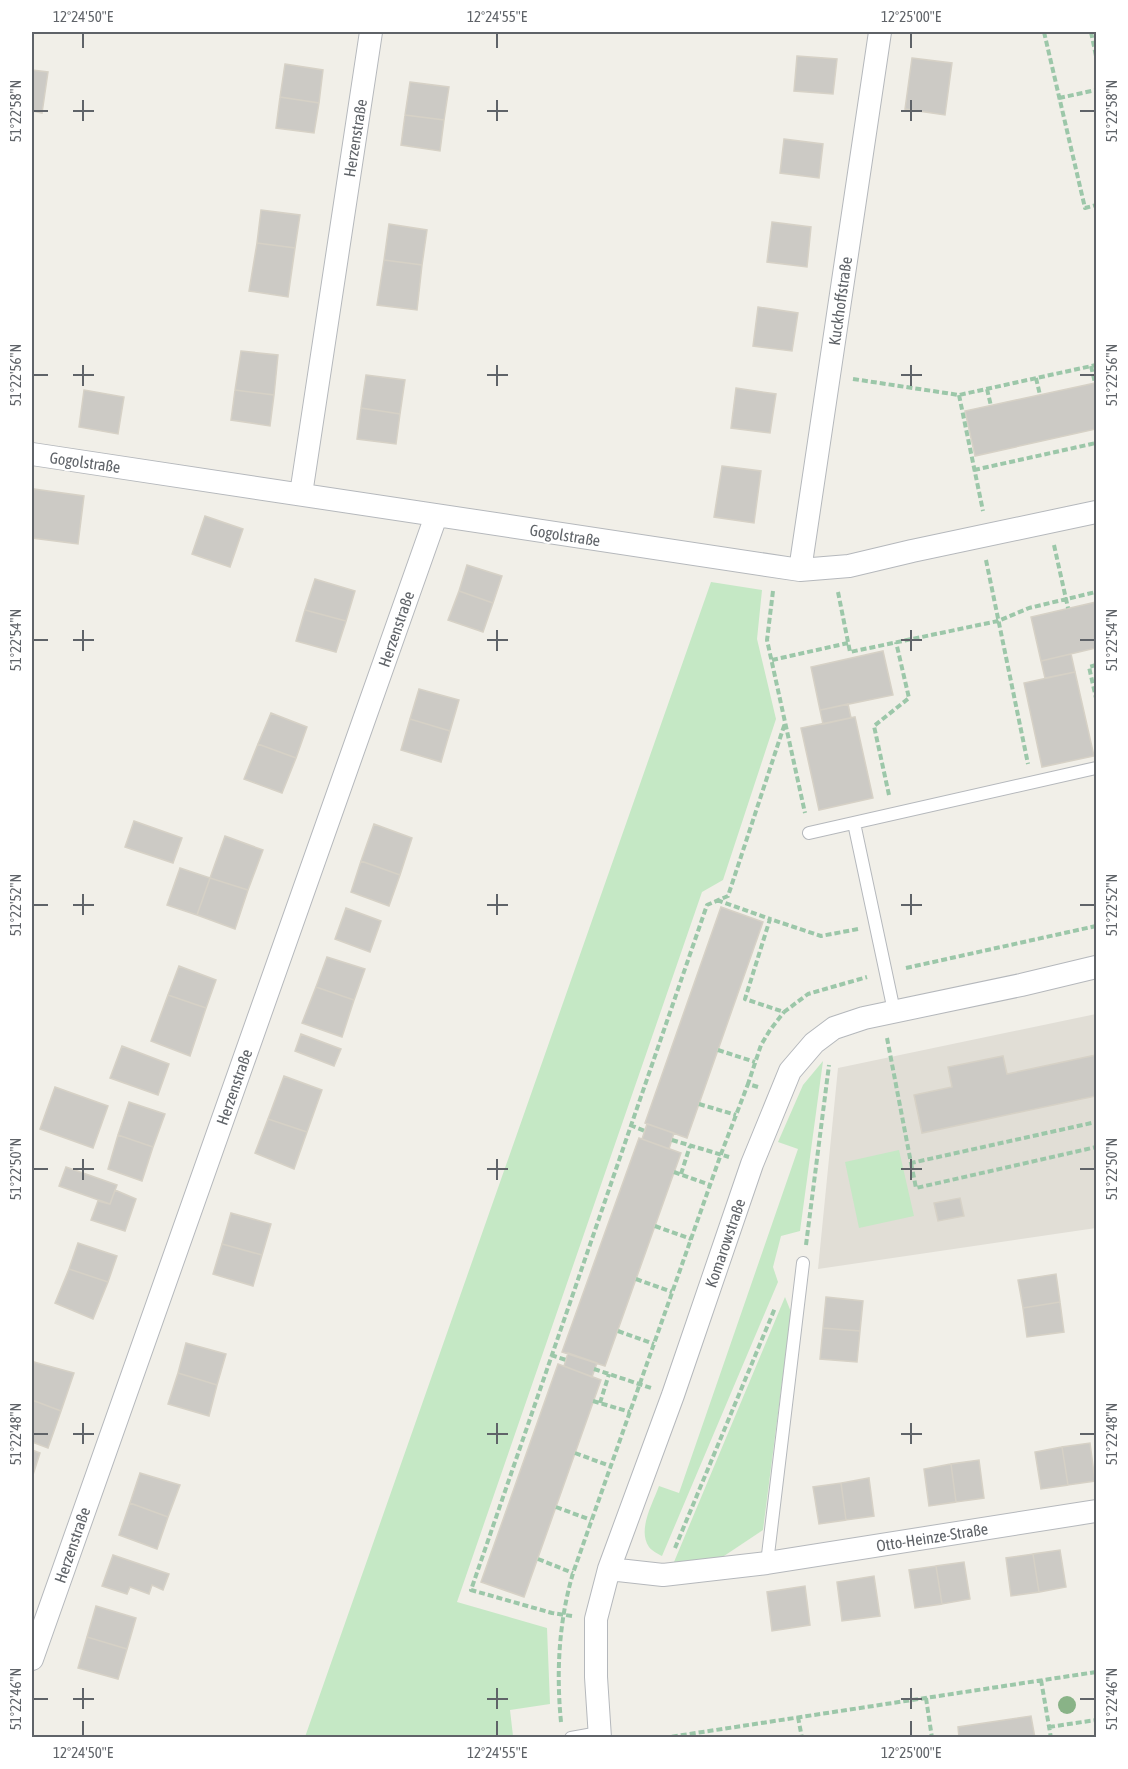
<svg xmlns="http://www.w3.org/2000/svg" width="1128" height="1769" viewBox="0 0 1128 1769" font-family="'Asap Condensed',sans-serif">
  <rect width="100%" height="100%" fill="#f1efe8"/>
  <path fill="#e1ded6" d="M1096,1014V1228L818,1269L838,1068Z"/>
  <path fill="#c5e8c5" d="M711,582L762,590L757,639L776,719L723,880L702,892L457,1602L547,1628L550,1704L510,1710L513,1736L506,1737H305Z
    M823,1061L800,1231L781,1236L773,1267L778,1282L662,1556C658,1554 652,1551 649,1547C637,1530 653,1503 659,1486L679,1493L798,1149L778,1142L803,1085Z
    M899,1150L914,1216L859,1228L845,1162Z
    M785,1297L791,1312L763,1530L718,1560L674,1562Z"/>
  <path fill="#cccac5" stroke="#d6d1c6" stroke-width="1.5" d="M797,56L837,59L833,94L794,91Z
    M912,58L952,63L945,115L905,109Z
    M285,64L323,70L319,103L280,97Z
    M32,70L48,72L42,113L32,111Z
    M410,82L449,87L444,120L405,115Z
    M280,97L319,103L314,133L276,128Z
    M405,115L444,120L440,151L401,145Z
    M784,139L823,144L819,178L780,173Z
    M261,210L300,215L295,248L257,243Z
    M772,222L811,227L807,267L767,262Z
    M389,224L427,230L422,265L384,260Z
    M257,243L295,248L288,297L249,291Z
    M384,260L422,265L417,310L377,305Z
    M758,307L798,313L792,351L753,346Z
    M241,351L278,355L274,395L235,390Z
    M366,375L405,380L400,414L361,408Z
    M1095,383H1096V429L975,456L965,411Z
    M736,388L776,394L770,433L731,428Z
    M84,390L124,397L118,434L79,427Z
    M235,390L274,395L270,426L231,420Z
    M361,408L400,414L396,444L357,439Z
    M722,466L761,471L754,523L714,517Z
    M34,489L84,496L78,544L32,538V502Z
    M205,516L243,529L230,567L192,554Z
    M467,565L502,576L493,603L459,591Z
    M315,579L355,591L346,621L305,610Z
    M459,591L493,603L483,632L448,620Z
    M1096,602V648L1041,661L1031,617Z
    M305,610L346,621L336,652L296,641Z
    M883,651L893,695L820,710L811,667Z
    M1071,654L1075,672L1045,678L1041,661Z
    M1075,672L1094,756L1042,767L1024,683Z
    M419,689L459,700L450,731L410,719Z
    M848,704L851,718L823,724L820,710Z
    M271,713L307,727L296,758L258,744Z
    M855,717L873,798L819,810L801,728Z
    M410,719L450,731L441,762L401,750Z
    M258,744L296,758L282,793L244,779Z
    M134,821L182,838L173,863L125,847Z
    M374,824L412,838L400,875L361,861Z
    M225,836L263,850L248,890L210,878Z
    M361,861L400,875L389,906L351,892Z
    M180,868L210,878L197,915L167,905Z
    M210,878L248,890L235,929L197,915Z
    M721,907L763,922L687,1138L645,1123Z
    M346,908L381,921L370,952L335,939Z
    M327,957L365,969L354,1000L316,987Z
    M179,966L216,980L206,1008L168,995Z
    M316,987L354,1000L342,1037L302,1023Z
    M168,995L206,1008L190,1056L151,1041Z
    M301,1034L341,1049L334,1066L295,1051Z
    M122,1046L169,1064L158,1095L110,1078Z
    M1096,1055V1096L922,1133L914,1095L952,1087L948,1067L1003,1056L1007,1074Z
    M284,1076L322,1090L307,1132L268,1119Z
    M55,1087L108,1106L93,1148L40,1129Z
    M129,1102L165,1114L153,1147L118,1135Z
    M268,1119L307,1132L294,1169L255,1153Z
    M647,1124L674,1133L669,1149L642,1139Z
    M118,1135L153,1147L142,1181L108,1169Z
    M639,1138L681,1153L605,1366L562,1352Z
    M66,1167L117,1185L110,1204L59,1186Z
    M115,1190L136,1199L125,1231L91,1220L98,1201L110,1204Z
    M960,1198L964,1216L938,1221L934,1203Z
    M231,1213L271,1224L262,1255L222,1244Z
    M78,1243L117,1256L108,1282L69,1269Z
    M222,1244L262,1255L253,1286L213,1274Z
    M69,1269L108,1282L93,1319L55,1303Z
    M1056,1274L1060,1302L1023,1308L1018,1280Z
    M826,1297L863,1301L860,1331L823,1328Z
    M1060,1302L1064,1332L1027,1337L1023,1308Z
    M823,1328L860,1331L857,1362L820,1359Z
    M186,1343L226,1354L217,1385L178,1373Z
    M568,1353L597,1363L592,1377L564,1366Z
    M34,1362L74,1373L61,1411L32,1400V1370Z
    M558,1364L601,1380L524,1597L481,1582Z
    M178,1373L217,1385L209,1416L168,1404Z
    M32,1400L61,1411L48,1448L32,1442Z
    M1090,1443L1095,1481L1068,1485L1062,1447Z
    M1062,1447L1068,1485L1041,1489L1035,1452Z
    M32,1450L40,1453L32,1478Z
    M979,1460L984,1498L956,1502L951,1464Z
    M951,1464L956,1502L929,1506L924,1469Z
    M140,1473L180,1485L168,1517L130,1503Z
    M869,1478L874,1516L846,1520L841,1483Z
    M841,1483L846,1520L819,1524L813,1487Z
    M130,1503L168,1517L157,1549L119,1535Z
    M1060,1550L1066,1587L1039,1592L1033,1554Z
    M1033,1554L1039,1592L1011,1596L1006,1558Z
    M113,1555L169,1574L163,1590L152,1585L149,1594L130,1587L127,1594L102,1586Z
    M964,1562L970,1599L942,1604L936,1566Z
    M936,1566L942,1604L915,1608L909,1570Z
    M874,1576L880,1616L842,1621L837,1582Z
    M805,1586L810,1625L772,1631L767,1592Z
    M96,1606L136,1618L127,1649L87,1637Z
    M87,1637L127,1649L118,1679L78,1668Z
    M1031,1716L1035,1738H959L958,1727Z"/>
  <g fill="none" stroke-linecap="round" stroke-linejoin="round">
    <defs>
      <path id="lane" d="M854,823L894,1011
        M809,833L1096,768
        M767,1563L803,1263
        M571,1738L599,1733"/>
      <path id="street" d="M32,454L800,570L849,566L912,551L1096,512
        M301,494L371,32
        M800,570L880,32
        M609,1569L663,1575L767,1563L1096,1511
        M32,1659L436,516
        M600,1738L596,1677V1619L609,1569L673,1395L752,1164L790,1071L814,1043L834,1028L864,1018L1021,985L1096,967"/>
    </defs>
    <use href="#lane" stroke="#b5b8bc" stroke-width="14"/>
    <use href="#street" stroke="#b5b8bc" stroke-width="24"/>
    <path stroke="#9cc7a9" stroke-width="4" stroke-dasharray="6 3" stroke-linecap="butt" d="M1044,32L1085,208L1096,205
      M1091,32L1096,56
      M1059,98L1096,90
      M1091,366L1095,383
      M1036,378L1040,395
      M853,379L959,395L1096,365
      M987,389L991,406
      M959,395L983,511
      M974,470L1096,443
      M1054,545L1068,608
      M986,560L1028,764
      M773,591L767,640L805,813
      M838,592L850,652L998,621L1029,608L1096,592
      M772,660L848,643
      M1096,665L1089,667L1096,698
      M889,795L874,726L909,698L896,642
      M717,900L770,919
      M858,929L821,936L770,919L745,999L784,1012L808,994L867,977
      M906,968L1096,926
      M887,1038L911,1163L1096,1122
      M718,1050L755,1062
      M758,1087L748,1084L761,1045L770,1030L784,1012
      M699,1104L736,1115
      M630,1125L645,1131
      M672,1140L729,1157
      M911,1163L916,1188L1096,1147
      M674,1172L710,1185
      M681,1174L690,1146
      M655,1226L691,1239
      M806,1245L829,1065
      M636,1279L672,1292
      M618,1331L654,1344
      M551,1355L566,1360
      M594,1369L651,1388
      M593,1401L630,1412
      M600,1403L609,1374
      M575,1453L610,1466
      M556,1507L591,1520
      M675,1548L775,1308
      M538,1559L573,1573
      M572,1616L552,1613L471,1590L707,905L728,896L785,723
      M1041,1680L1051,1738
      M926,1698L932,1738
      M798,1717L802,1738
      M561,1722C556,1671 559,1621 573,1573L721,1154L748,1084
      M1049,1727L1096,1720
      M663,1738L1096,1672"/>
    <use href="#lane" stroke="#fff" stroke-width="12"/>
    <use href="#street" stroke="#fff" stroke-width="22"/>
  </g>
  <circle fill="#89b387" cx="1067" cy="1705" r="9"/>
  <path fill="none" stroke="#5f6368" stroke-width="2" d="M83,33V48M497,33V48M911,33V48M83,100V121M497,100V121M911,100V121M33,111H48M73,111H94M487,111H508M901,111H922M1080,111H1095M83,365V386M497,365V386M911,365V386M33,375H48M73,375H94M487,375H508M901,375H922M1080,375H1095M83,630V651M497,630V651M911,630V651M33,640H48M73,640H94M487,640H508M901,640H922M1080,640H1095M83,894V915M497,894V915M911,894V915M33,905H48M73,905H94M487,905H508M901,905H922M1080,905H1095M83,1159V1180M497,1159V1180M911,1159V1180M33,1169H48M73,1169H94M487,1169H508M901,1169H922M1080,1169H1095M83,1423V1444M497,1423V1444M911,1423V1444M33,1434H48M73,1434H94M487,1434H508M901,1434H922M1080,1434H1095M83,1688V1709M497,1688V1709M911,1688V1709M33,1699H48M73,1699H94M487,1699H508M901,1699H922M1080,1699H1095M83,1721V1736M497,1721V1736M911,1721V1736"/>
  <g text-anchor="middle" stroke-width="4.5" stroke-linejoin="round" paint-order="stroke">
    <g font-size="16" fill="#5f6368" stroke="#fff">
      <text transform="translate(355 138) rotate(-81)" y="6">Herzenstraße</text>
      <text transform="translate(840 301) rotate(-82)" y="6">Kuckhoffstraße</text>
      <text transform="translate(85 462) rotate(8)" y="6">Gogolstraße</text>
      <text transform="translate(565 535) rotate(9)" y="6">Gogolstraße</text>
      <text transform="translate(396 629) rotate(-71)" y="6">Herzenstraße</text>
      <text transform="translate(234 1087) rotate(-71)" y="6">Herzenstraße</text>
      <text transform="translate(725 1243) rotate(-71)" y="6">Komarowstraße</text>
      <text transform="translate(932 1537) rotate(-9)" y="6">Otto-Heinze-Straße</text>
      <text transform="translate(72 1545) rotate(-71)" y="6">Herzenstraße</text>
    </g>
  </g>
  <rect width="1128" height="1769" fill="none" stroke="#ffffff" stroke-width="66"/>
  <rect x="33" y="33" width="1062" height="1703" fill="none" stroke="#5f6368" stroke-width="2"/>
  <g font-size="15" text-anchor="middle" fill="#5f6368">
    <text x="83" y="22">12°24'50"E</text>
    <text x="497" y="22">12°24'55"E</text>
    <text x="911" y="22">12°25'00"E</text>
    <text transform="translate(16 111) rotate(-90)" y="5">51°22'58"N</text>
    <text transform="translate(1112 111) rotate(-90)" y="5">51°22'58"N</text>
    <text transform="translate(16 375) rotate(-90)" y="5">51°22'56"N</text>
    <text transform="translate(1112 375) rotate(-90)" y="5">51°22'56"N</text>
    <text transform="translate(16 640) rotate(-90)" y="5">51°22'54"N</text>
    <text transform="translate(1112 640) rotate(-90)" y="5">51°22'54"N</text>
    <text transform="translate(16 905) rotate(-90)" y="5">51°22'52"N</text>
    <text transform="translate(1112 905) rotate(-90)" y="5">51°22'52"N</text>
    <text transform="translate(16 1169) rotate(-90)" y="5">51°22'50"N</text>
    <text transform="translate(1112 1169) rotate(-90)" y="5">51°22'50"N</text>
    <text transform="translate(16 1434) rotate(-90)" y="5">51°22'48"N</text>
    <text transform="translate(1112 1434) rotate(-90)" y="5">51°22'48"N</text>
    <text transform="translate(16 1699) rotate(-90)" y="5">51°22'46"N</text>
    <text transform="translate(1112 1699) rotate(-90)" y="5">51°22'46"N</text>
    <text x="83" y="1758">12°24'50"E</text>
    <text x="497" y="1758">12°24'55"E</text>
    <text x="911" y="1758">12°25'00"E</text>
  </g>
</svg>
